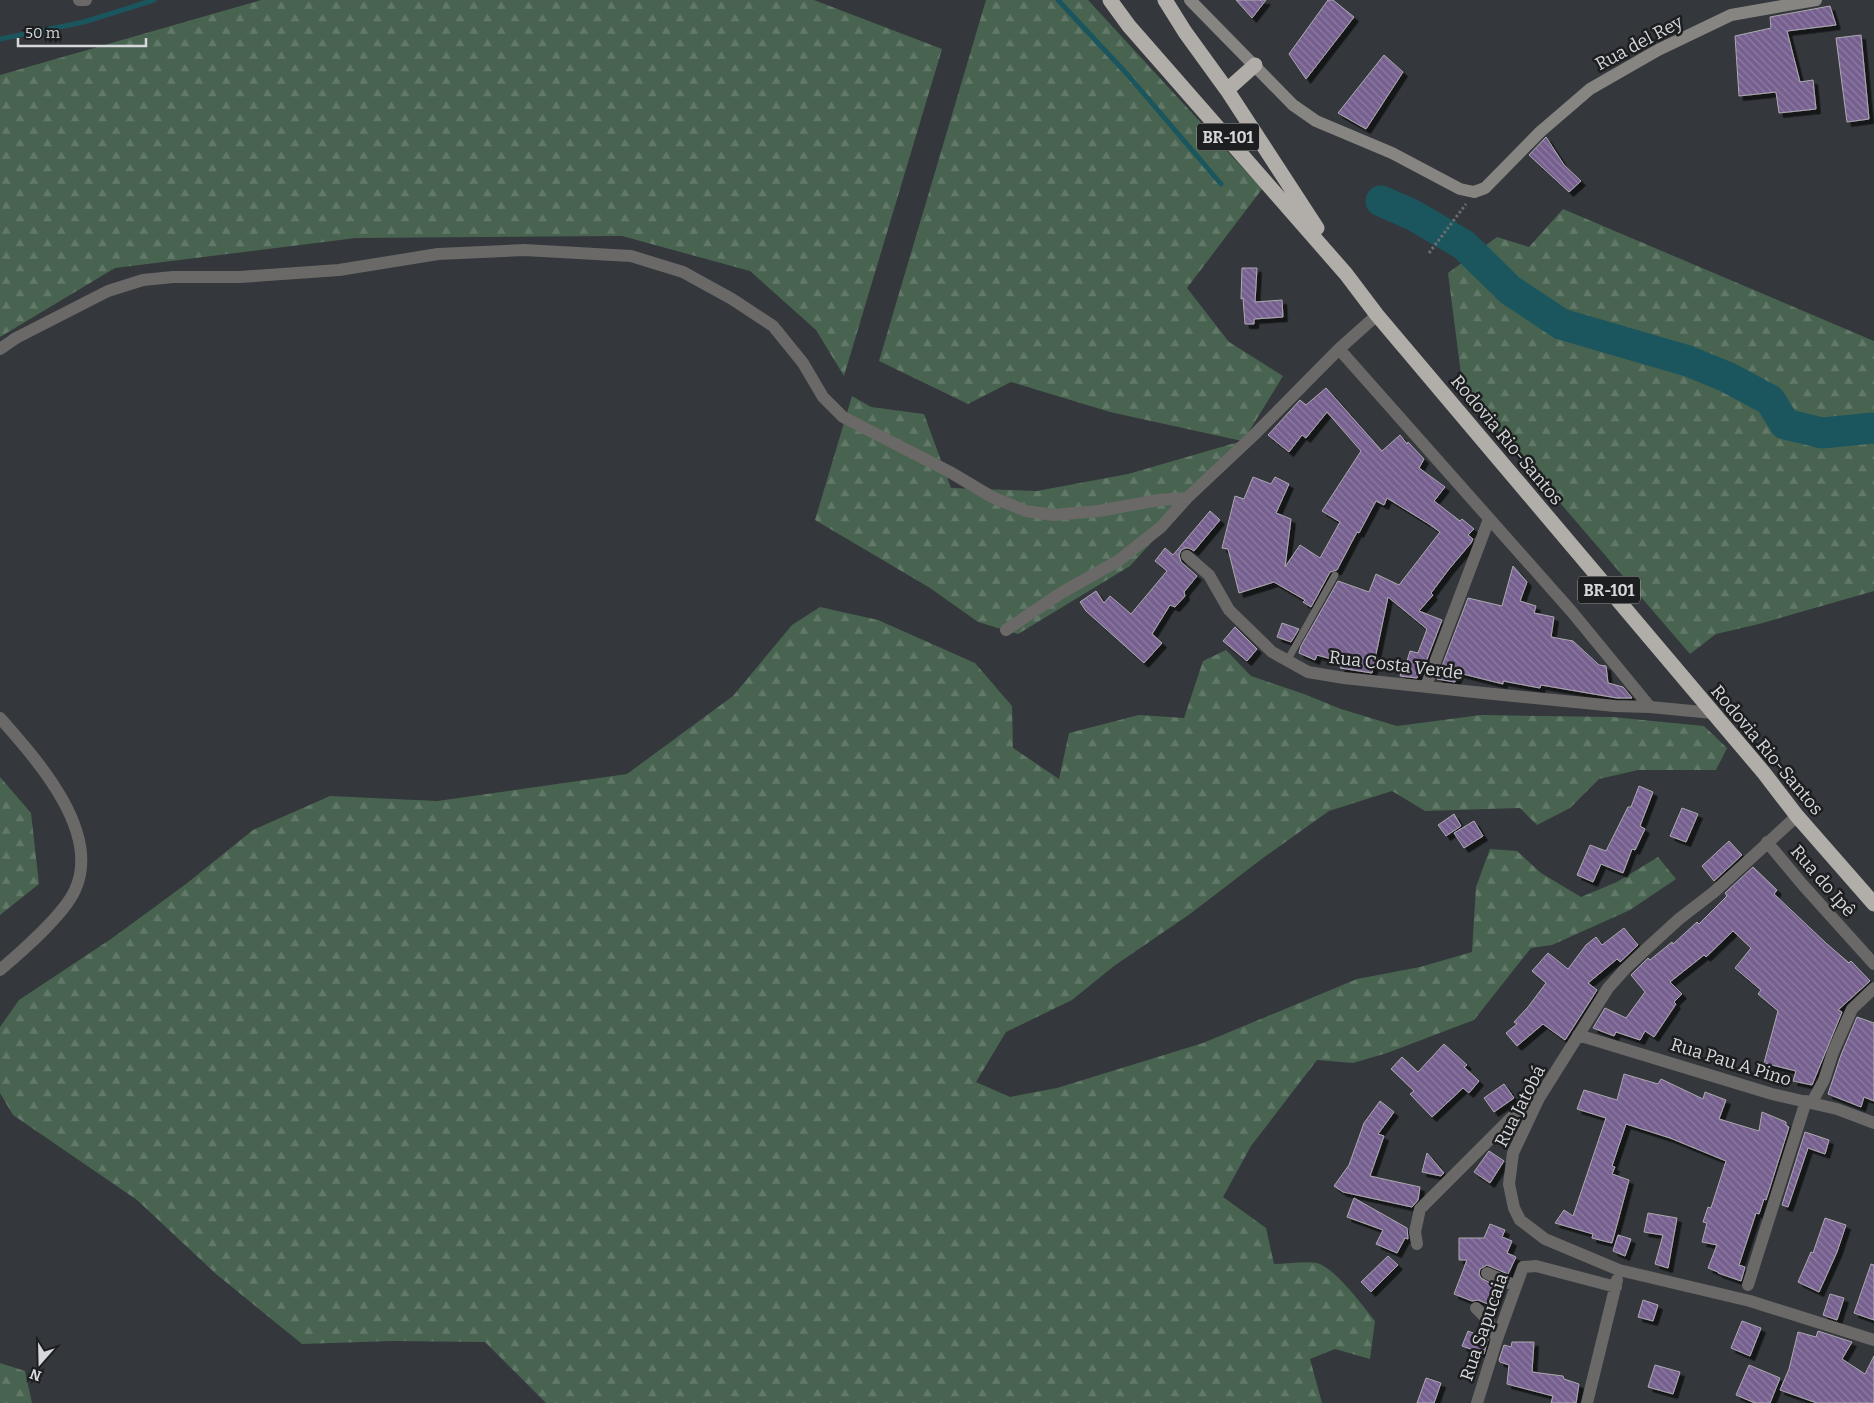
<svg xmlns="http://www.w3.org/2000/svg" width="1874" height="1403" viewBox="0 0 1874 1403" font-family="Bitter,serif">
  <defs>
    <pattern id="forest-firs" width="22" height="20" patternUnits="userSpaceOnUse" patternTransform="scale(1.25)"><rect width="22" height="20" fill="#486450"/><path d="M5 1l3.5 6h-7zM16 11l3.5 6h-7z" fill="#627969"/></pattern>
    <pattern id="building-back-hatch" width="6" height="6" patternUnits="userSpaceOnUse" patternTransform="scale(1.25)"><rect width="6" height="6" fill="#76608f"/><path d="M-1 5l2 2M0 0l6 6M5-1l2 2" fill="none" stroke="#8f7da3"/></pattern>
    <filter id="shadow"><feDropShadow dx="4.5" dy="4.5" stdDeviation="0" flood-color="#0009"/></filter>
  </defs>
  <rect width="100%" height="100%" fill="#34373b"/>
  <path fill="url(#forest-firs)" d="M261,0H814L942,49L844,376L816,330L750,271L622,236L356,238L115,268L0,337V75Z
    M986,0H1088L1262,189L1187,288L1229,342L1283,376L1243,441L1130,566L1018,634L978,622L930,588L815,520L852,396L871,407L924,414L951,488L1037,491L1128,474L1242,441L1110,412L1011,382L968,404L879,361Z
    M1563,209L1874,341V591L1759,624L1716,634L1690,654L1463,390L1448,273L1497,237L1529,247Z
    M820,607L878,620L975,663L1012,706L1013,748L1059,779L1069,733L1139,715L1184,718L1203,661L1226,650L1251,676L1304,694L1341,709L1397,726L1481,715L1612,717L1704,726L1727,748L1716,770H1638L1599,779L1570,808L1537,825L1520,808L1425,811L1392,791L1329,811L1263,858L1190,914L1114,966L1072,1000L1006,1032L976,1082L1010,1097L1057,1088L1203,1043L1357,979L1420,967L1472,952L1476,887L1490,849L1517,851L1541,873L1581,897L1617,882L1658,857L1676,879L1630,910L1552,945L1531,948L1474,1020L1387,1053L1353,1063L1317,1060L1251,1146L1223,1197L1266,1228L1274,1264C1288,1264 1304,1261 1317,1263C1334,1267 1364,1307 1375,1321L1370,1359L1335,1349L1310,1359L1322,1403H546L485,1342L392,1341L302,1344L216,1274L137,1200L13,1115L0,1093V1027L19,1000L111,939L186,884L253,830L330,796L437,801L627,774L733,696L792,625Z
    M0,777L31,813L39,884L0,915Z
    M0,1363L25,1371L32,1403H0Z"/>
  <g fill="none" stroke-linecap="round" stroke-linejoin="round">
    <path stroke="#1b565f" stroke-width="5" d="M1058,0L1127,74L1221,184
      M0,39L84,22L154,0"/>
    <path stroke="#1b565f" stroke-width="31" d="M1381,201L1413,215L1464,245L1510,290L1561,324L1688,361L1727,377L1770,400L1785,424L1822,433L1874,428"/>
  </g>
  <path fill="url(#building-back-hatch)" stroke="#adaab0" filter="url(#shadow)" d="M1236,0H1266L1252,18Z
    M1328,0H1333L1354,17L1306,79L1289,54Z
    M1830,6L1836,25L1787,31L1800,82L1813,80L1816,109L1779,113L1776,92L1739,96L1735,36L1771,28L1770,17Z
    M1861,35L1869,119L1847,122L1836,38Z
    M1384,55L1403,72L1366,129L1338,113Z
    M1546,137L1564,165L1581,181L1569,192L1529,155Z
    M1242,268H1257L1255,302L1282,300L1283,317L1254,319V324H1245L1243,298L1241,299Z
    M1326,388L1382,451L1400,435L1407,444L1408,442L1424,459L1419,468L1445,487L1434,501L1460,521L1462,519L1474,529L1468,535L1473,539L1471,543L1449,569L1431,593L1433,595L1419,611L1442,620L1421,675L1418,674L1417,678L1400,676L1404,661H1407L1410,651L1418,653L1427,629L1388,597L1372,673L1340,668L1342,662L1317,655L1315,660L1299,653L1301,646L1338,581L1369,592L1376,574L1399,585L1440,532L1429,524L1387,498L1384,505L1376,501L1359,533L1357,532L1337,570L1330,572L1311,607L1303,602L1305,600L1274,582L1239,593L1228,549L1222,548L1235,496L1244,499L1253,477L1271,484L1275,477L1289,484L1276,513L1291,519L1285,567L1300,545L1320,558L1340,522L1322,511L1361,451L1327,412L1306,438L1302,435L1289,452L1268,435L1300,400L1306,405Z
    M1210,511L1220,520L1194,551L1189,548H1185L1181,550L1179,555L1181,562L1197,576L1184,592L1185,596L1175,607L1170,605L1152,634L1162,643L1144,663L1086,611L1080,602L1096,591L1104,603L1110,596L1131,614L1167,571L1155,561L1165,548L1173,555Z
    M1513,566L1527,582L1520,601L1536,606L1534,613L1554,617L1551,637L1573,641L1599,665L1606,666L1608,683L1623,687L1632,698H1617L1541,685L1540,688L1503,681V684L1459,673L1455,682L1437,679L1468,598L1502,606Z
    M1282,623L1299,629L1291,642L1277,637Z
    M1235,627L1257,649L1247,661L1223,641Z
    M1639,786L1653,792L1640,826L1645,829L1635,850L1632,849L1623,873L1601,864L1593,882L1577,875L1590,845L1606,851L1628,807H1631Z
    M1682,808L1698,814L1686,842L1670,836Z
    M1454,814L1461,826L1446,836L1438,825Z
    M1474,821L1483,836L1464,848L1454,833Z
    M1729,841L1742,855L1714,881L1702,866Z
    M1753,867L1777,890L1774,894L1827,944L1849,963L1851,961L1870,981L1838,1010L1842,1012L1812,1085L1793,1081L1796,1071L1764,1063L1778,1011L1758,994L1761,990L1735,968L1751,948L1733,931L1706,957L1704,955L1670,982L1682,994L1674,1002L1676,1004L1654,1037L1645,1031L1640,1040L1616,1032L1614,1036L1593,1028L1605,1008L1626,1018L1645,992L1631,975L1648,958L1650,960L1672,942L1673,944L1697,922L1699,924L1727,896L1725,893Z
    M1624,928L1638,945L1620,962L1617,959L1588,983L1597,990L1565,1040L1543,1024L1517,1046L1506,1033L1517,1024L1514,1022L1528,1007L1546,983L1532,971L1548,953L1568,969L1586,945L1596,937L1602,945Z
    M1857,1017L1874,1023V1101L1864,1097L1861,1107L1828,1094L1841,1055Z
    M1444,1044L1467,1065L1464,1067L1479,1081L1469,1093L1463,1088L1432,1117L1410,1094L1414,1091L1391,1069L1402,1057L1418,1072Z
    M1624,1074L1658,1084L1661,1079L1703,1099L1705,1092L1726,1100L1719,1119L1759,1131L1762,1112L1786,1122V1125L1789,1127L1766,1200L1764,1199L1759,1214L1756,1213L1739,1265L1745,1267L1741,1281L1718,1273V1272L1708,1268L1717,1245L1702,1242L1707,1223L1703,1222L1708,1207L1711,1208L1726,1161L1670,1138L1626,1124L1612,1166L1615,1167L1612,1174L1629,1180L1612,1243L1592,1238L1593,1234L1555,1223L1564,1210L1573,1216L1606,1118L1577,1109L1584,1090L1617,1100Z
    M1504,1084L1514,1098L1494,1112L1484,1098Z
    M1380,1101L1394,1112L1378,1134L1384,1136L1370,1176L1420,1187L1418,1200L1412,1207L1343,1192L1334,1186L1349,1165L1364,1123Z
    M1805,1132L1829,1140L1825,1154L1808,1148L1788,1207L1782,1205Z
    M1489,1151L1504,1161L1490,1183L1474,1172Z
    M1427,1153L1444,1173L1441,1176L1422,1172Z
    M1354,1198L1407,1228L1408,1239L1405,1238L1397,1253L1376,1244L1383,1230L1347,1217Z
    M1648,1213L1677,1218L1668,1268L1655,1264L1663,1235L1644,1232Z
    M1825,1218L1846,1225L1837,1252L1819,1292L1798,1282L1811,1252L1813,1253Z
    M1490,1224L1505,1230L1502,1237L1512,1241L1507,1253L1516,1257L1508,1274L1487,1265L1480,1269L1479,1274L1481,1278L1500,1288L1493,1306L1478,1300L1472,1301L1454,1294L1467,1260H1459V1238H1484Z
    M1618,1235L1631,1239L1625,1256L1613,1251Z
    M1388,1256L1398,1265L1371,1292L1361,1282Z
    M1871,1264L1874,1265V1320L1854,1313Z
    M1830,1294L1844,1298L1837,1320L1823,1315Z
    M1643,1300L1658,1305L1653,1321L1638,1317Z
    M1742,1321L1761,1328L1750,1356L1731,1348Z
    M1468,1331L1488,1339L1484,1354L1462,1346Z
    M1818,1331L1852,1342L1842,1359L1865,1374L1874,1356V1403H1817L1780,1390L1789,1369L1798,1332L1816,1337Z
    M1512,1342H1534L1532,1372L1563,1376L1564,1379L1579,1384L1576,1403H1551L1553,1396L1507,1384L1509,1365L1500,1362L1499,1360L1504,1345L1511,1347Z
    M1655,1365L1680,1372L1673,1394L1648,1387Z
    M1749,1365L1780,1378L1770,1403H1755L1736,1395Z
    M1426,1378L1441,1383L1434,1403H1417Z"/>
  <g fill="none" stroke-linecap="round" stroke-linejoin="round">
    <path stroke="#6b6e71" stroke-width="3" stroke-dasharray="2.5 2.5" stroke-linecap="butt" d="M1429,253L1466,204"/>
    <path stroke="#6b6967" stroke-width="7" d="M1287,661L1335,575"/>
    <path stroke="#6b6967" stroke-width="12" d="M79,0H86
      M1377,315L1339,349L1572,612L1650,707L1713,713
      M0,349L16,338L108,291L143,280L173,277H240L339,270L438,254L524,250L631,256L683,272L732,299L773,326L803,363L823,397L843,417L950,472L992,497L1026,511L1053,515L1099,511L1159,500L1187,498L1254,435L1339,349
      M1187,556L1209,575L1229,610L1272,652L1308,672L1344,678L1474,692L1615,706L1650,707
      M1006,630L1061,593L1118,561L1161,527L1187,498
      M1426,686L1489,519
      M0,718C36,759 102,831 75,890C64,915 21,952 0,970
      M1797,816L1714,892L1679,919L1644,951L1626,968L1608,988L1539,1098L1513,1153L1509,1184L1514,1208L1520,1220L1545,1239L1619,1270L1750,1301L1874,1340
      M1767,842L1802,884L1874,964
      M1578,1035L1772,1094L1837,1109L1874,1123
      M1812,1102L1824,1080L1833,1052L1852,1009L1874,988
      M1417,1244L1415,1232L1420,1209L1540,1089
      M1487,1273L1516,1286
      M1748,1285L1806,1101
      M1476,1308L1488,1320L1497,1339
      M1477,1403L1497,1339L1523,1267L1536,1266L1616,1287
      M1587,1403L1617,1280"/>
    <path stroke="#878582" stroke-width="12" d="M1190,0L1293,105L1316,121L1392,153L1460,189L1474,192L1485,188L1540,132L1590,89L1658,50L1731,15L1816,0"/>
    <path stroke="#b1ada8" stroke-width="15" d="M1110,0L1129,26L1346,274L1377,315L1764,773L1797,816L1874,904
      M1165,0L1185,32L1227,90L1317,228
      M1227,90L1255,65"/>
  </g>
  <g text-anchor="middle" stroke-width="5" stroke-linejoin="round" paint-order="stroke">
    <g fill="#1d1e20" stroke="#9ea0a3" stroke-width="1">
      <rect x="1197" y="123.5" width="62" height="27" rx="4"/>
      <rect x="1578" y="576.5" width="62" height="27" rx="4"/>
    </g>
    <g font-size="16" font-weight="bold" fill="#d6d8db">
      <text x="1228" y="143">BR-101</text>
      <text x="1609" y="596">BR-101</text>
    </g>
    <g font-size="18" fill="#d6d8db" stroke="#1d1e20">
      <text transform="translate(1639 43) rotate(-28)" y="6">Rua del Rey</text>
      <text transform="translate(1507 440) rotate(50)" y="6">Rodovia Rio-Santos</text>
      <text transform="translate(1396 665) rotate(7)" y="6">Rua Costa Verde</text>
      <text transform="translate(1767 750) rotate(50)" y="6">Rodovia Rio-Santos</text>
      <text transform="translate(1823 881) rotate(49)" y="6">Rua do Ipê</text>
      <text transform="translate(1731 1062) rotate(17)" y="6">Rua Pau A Pino</text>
      <text transform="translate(1520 1106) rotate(-63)" y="6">Rua Jatobá</text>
      <text transform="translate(1484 1327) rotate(-71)" y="6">Rua Sapucaia</text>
    </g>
  </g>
  <g transform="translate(40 1363) rotate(200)" stroke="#1d1e20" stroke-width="4" paint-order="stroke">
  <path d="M0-4L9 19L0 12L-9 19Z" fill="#d6d8db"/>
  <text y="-8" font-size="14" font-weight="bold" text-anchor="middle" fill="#d6d8db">N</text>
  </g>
  <path d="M18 38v8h128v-8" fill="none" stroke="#d6d8db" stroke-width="2.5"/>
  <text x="25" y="38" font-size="15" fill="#d6d8db" stroke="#1d1e20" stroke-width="4" paint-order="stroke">50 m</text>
</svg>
